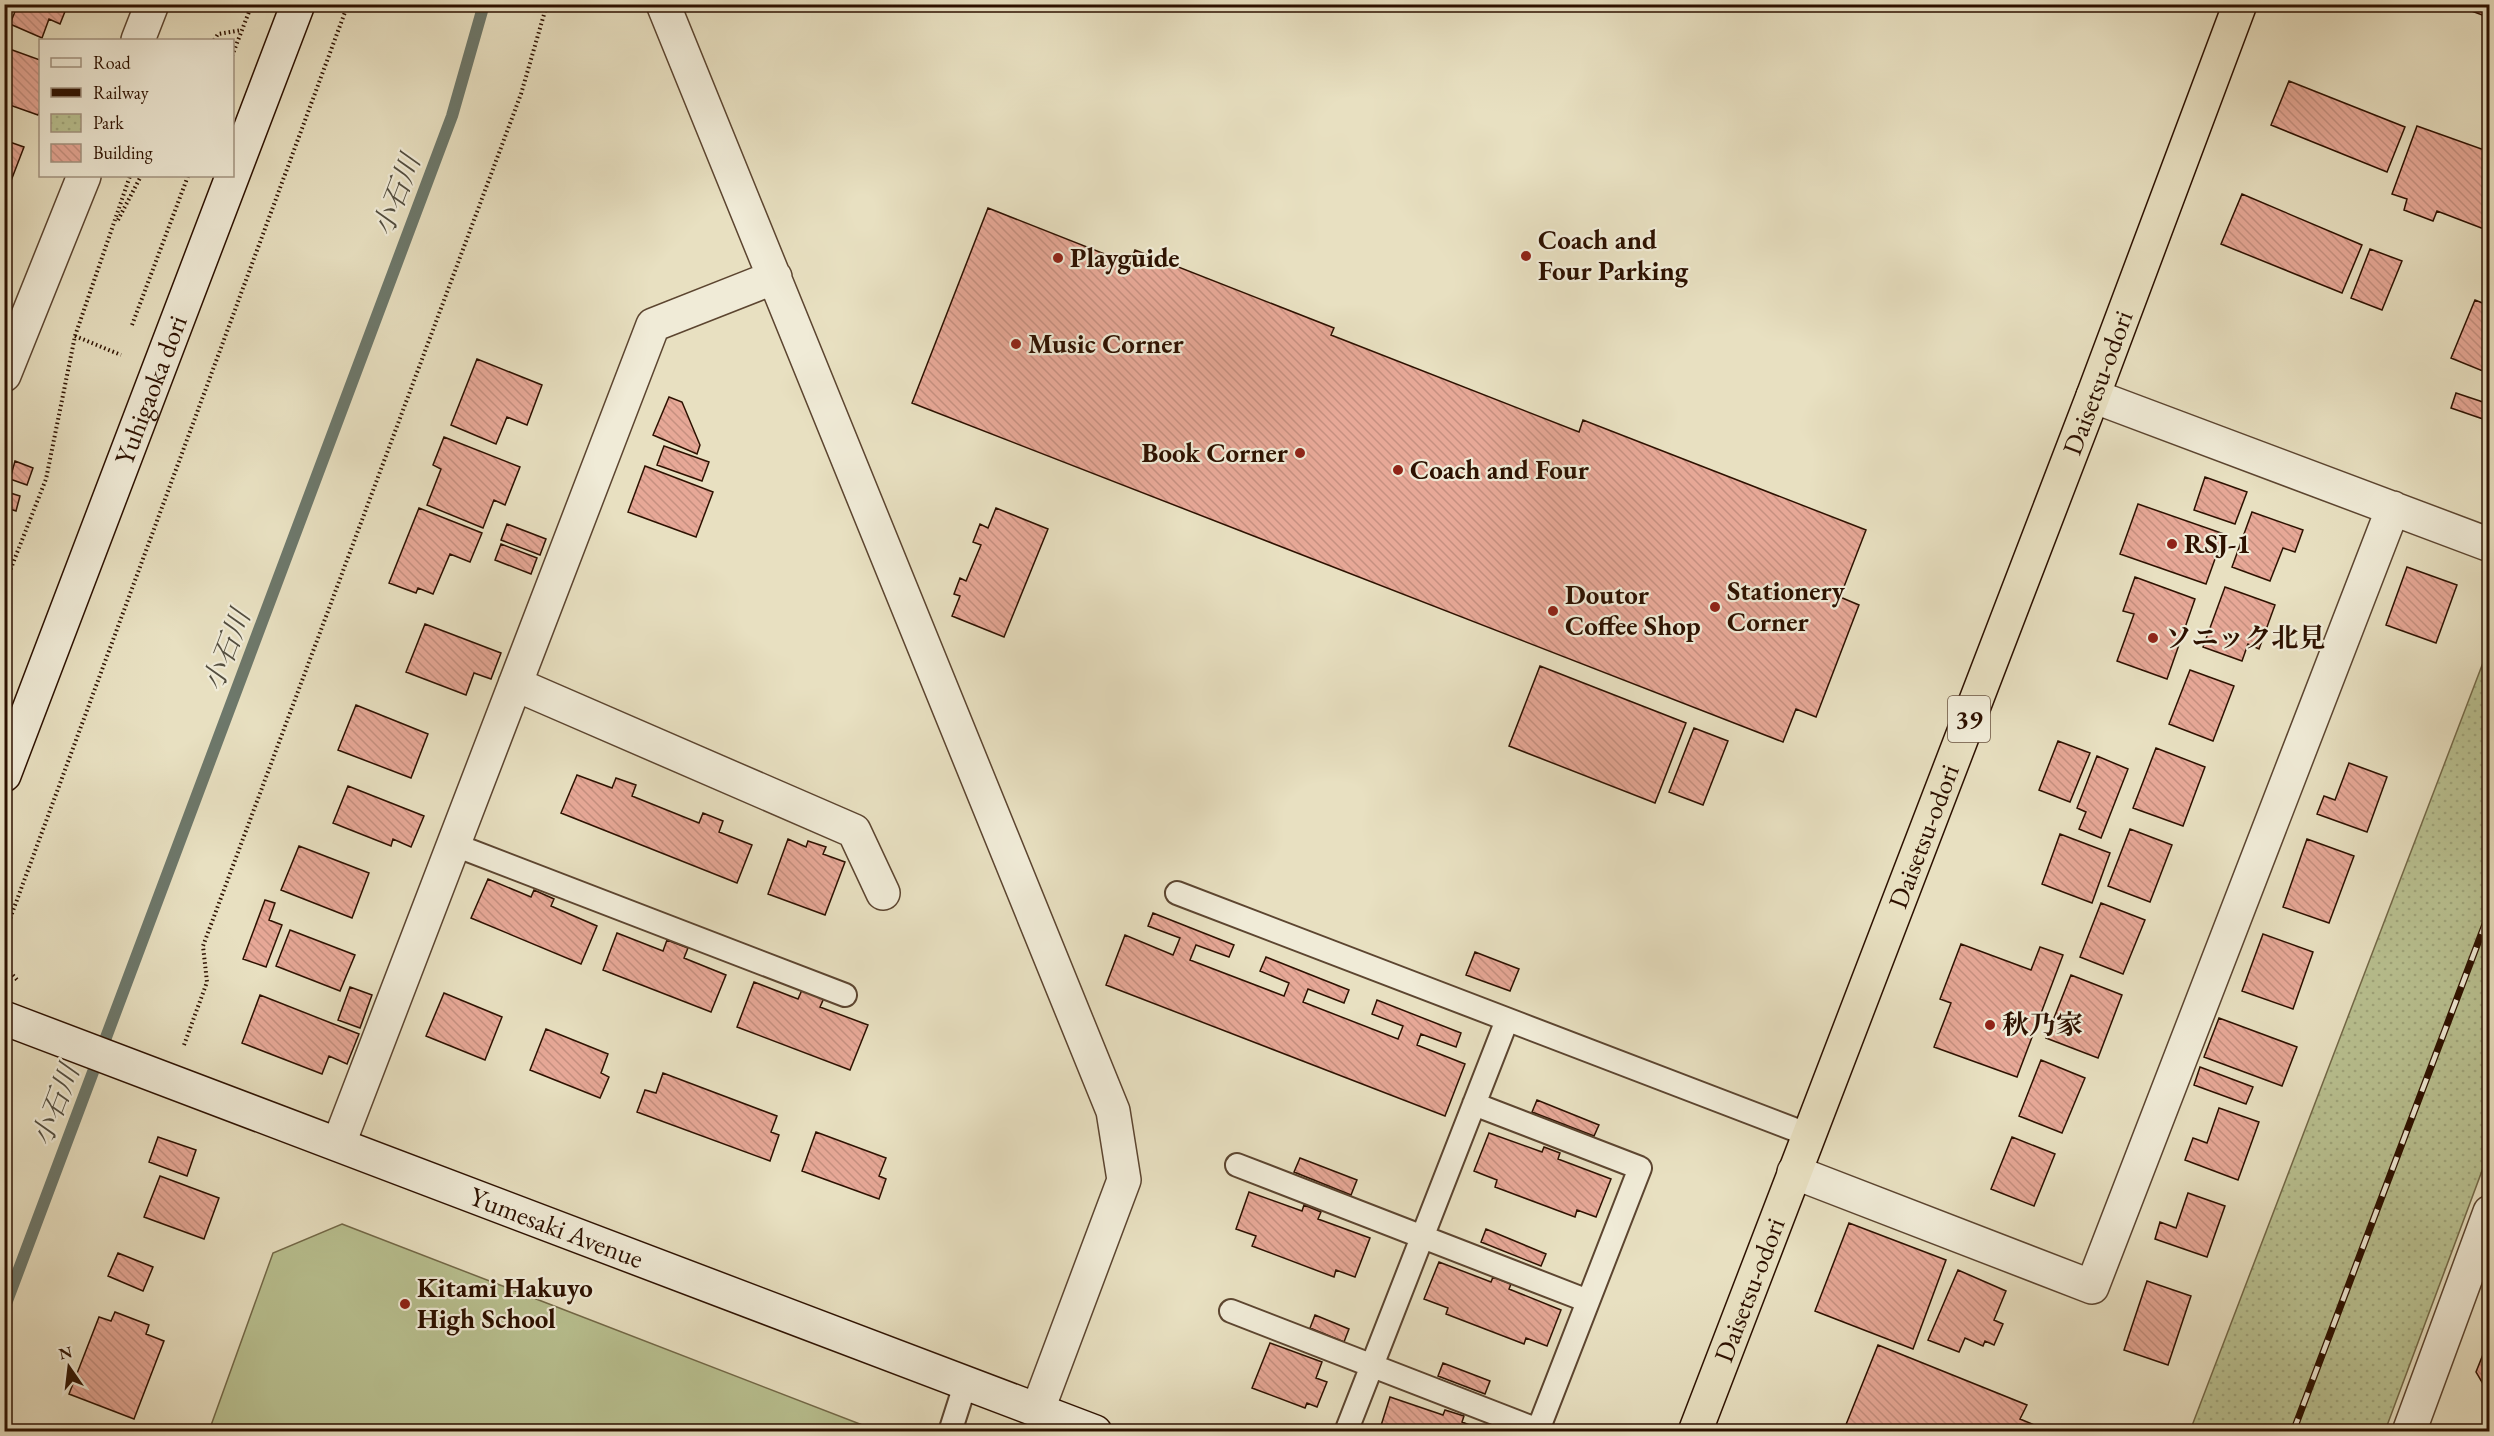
<svg xmlns="http://www.w3.org/2000/svg" width="2494" height="1436" viewBox="0 0 2494 1436" font-family="'EB Garamond','Noto Serif JP',serif">
  <defs>
    <pattern id="park-dots" width="8" height="8" patternUnits="userSpaceOnUse" patternTransform="scale(1.5)"><rect width="8" height="8" fill="#b9c191"/><path d="M2 2h.1M6 6h.1" fill="none" stroke="#9fa57b" stroke-width="1.8" stroke-linecap="round"/></pattern>
    <pattern id="building-back-hatch" width="6" height="6" patternUnits="userSpaceOnUse" patternTransform="scale(1.5)"><rect width="6" height="6" fill="#e7a897"/><path d="M-1 5l2 2M0 0l6 6M5-1l2 2" fill="none" stroke="#c69080"/></pattern>
  </defs>
  <rect width="100%" height="100%" fill="#e8e0c1"/>
  <filter id="stains"><feTurbulence type="fractalNoise" baseFrequency=".00333" numOctaves="4"/><feColorMatrix values="0 0 0 0 .2 0 0 0 0 .09 0 0 0 0 .02 0 0 0 .5 -.17"/></filter>
  <radialGradient id="worn" r=".72"><stop offset=".6" stop-color="#630" stop-opacity="0"/><stop offset="1" stop-color="#630" stop-opacity=".3"/></radialGradient>
  <path fill="#b9c191" stroke="#736948" stroke-width="1.5" d="M342,1224L878,1431H209L273,1253Z"/>
  <path fill="url(#park-dots)" stroke="#736948" stroke-width="1.5" d="M2489,647V1152L2385,1431H2190Z"/>
  <g fill="none" stroke-linecap="round" stroke-linejoin="round">
    <path stroke="#6d786b" stroke-width="12" d="M4,1309L452,116L484,4"/>
  </g>
  <path fill="url(#building-back-hatch)" stroke="#2d1100" stroke-width="1.5" d="M18,4H68L60,24L49,19L42,38L10,24Z
    M2453,4H2490V18Z
    M4,47L40,60V110L38,115L4,103Z
    M2289,81L2405,127L2387,172L2271,125Z
    M2417,126L2490,152V214L2484,229L2437,211L2433,221L2404,210L2407,199L2392,194Z
    M4,140L24,147L4,199Z
    M2242,194L2362,245L2342,293L2221,244Z
    M988,208L1130,264L1135,250L1334,328L1331,335L1579,432L1583,420L1866,530L1840,597L1859,605L1816,717L1796,709L1783,742L912,403Z
    M2370,249L2402,261L2382,310L2351,298Z
    M2475,300L2490,306V374L2451,358Z
    M477,359L542,385L527,425L507,417L496,444L451,425Z
    M2456,393L2489,404L2483,419L2451,408Z
    M669,397L682,402L700,445L697,454L653,435Z
    M444,437L520,467L505,505L494,500L483,528L427,505L441,469L433,465Z
    M664,446L709,462L702,481L657,465Z
    M15,461L33,468L27,485L10,479Z
    M645,466L713,492L696,537L628,512Z
    M2205,477L2247,492L2235,524L2194,510Z
    M4,491L20,496L16,511L4,507Z
    M2138,504L2224,534L2206,584L2120,554Z
    M419,508L482,533L470,562L450,554L433,594L418,588L416,593L389,583Z
    M996,508L1048,529L1004,637L952,616L960,596L954,594L960,578L966,581L981,545L973,542L980,524L988,528Z
    M2252,512L2303,530L2295,552L2283,548L2270,581L2232,567Z
    M507,524L546,539L540,555L501,540Z
    M501,544L537,558L531,574L495,560Z
    M2407,567L2457,585L2436,643L2386,625Z
    M2135,577L2195,599L2167,679L2117,661L2134,614L2123,611Z
    M2225,587L2275,605L2259,649L2248,644L2242,661L2203,647Z
    M425,624L501,653L491,679L474,673L466,695L406,672Z
    M1540,666L1686,723L1655,803L1509,746Z
    M2190,670L2234,686L2213,741L2169,724Z
    M356,705L428,734L411,778L338,750Z
    M1694,728L1728,741L1703,805L1669,792Z
    M2058,741L2090,753L2070,802L2039,790Z
    M2156,748L2205,767L2183,826L2133,808Z
    M2097,756L2128,769L2101,838L2079,829L2086,812L2077,808Z
    M2349,763L2387,777L2367,832L2317,814L2324,796L2335,800Z
    M577,775L612,788L616,778L636,785L632,796L699,823L703,813L723,821L719,832L752,845L737,883L561,813Z
    M348,786L424,816L411,847L393,839L391,846L333,823Z
    M2130,829L2172,845L2150,902L2108,886Z
    M2060,834L2110,853L2092,903L2042,884Z
    M788,839L806,847L808,841L826,847L823,854L845,862L825,915L768,894Z
    M2307,839L2354,856L2329,923L2283,907Z
    M299,846L369,873L352,918L281,890Z
    M488,879L531,897L534,890L554,899L551,906L597,926L581,964L471,918Z
    M265,900L275,903L269,920L282,925L266,967L243,959Z
    M2101,903L2145,920L2123,974L2080,957Z
    M1153,913L1234,945L1229,957L1196,945L1190,960L1284,996L1289,983L1260,971L1266,957L1349,990L1344,1003L1308,989L1303,1002L1398,1039L1403,1026L1372,1014L1377,1000L1461,1033L1456,1047L1421,1034L1417,1045L1465,1064L1445,1116L1106,985L1125,935L1173,955L1180,938L1148,926Z
    M290,930L355,955L340,991L276,966Z
    M617,933L663,951L667,940L688,948L684,958L726,975L711,1012L603,970Z
    M2263,934L2313,952L2293,1009L2242,991Z
    M1961,944L2031,970L2040,947L2063,955L2017,1077L1934,1047L1951,1003L1940,999Z
    M1475,952L1519,969L1510,991L1466,975Z
    M2071,975L2122,995L2098,1058L2046,1038Z
    M754,982L798,999L802,990L824,998L820,1007L868,1025L850,1070L737,1027Z
    M350,987L372,995L360,1028L338,1020Z
    M444,993L502,1017L485,1060L426,1036Z
    M260,995L359,1034L347,1064L329,1056L322,1074L242,1043Z
    M2219,1018L2297,1047L2282,1086L2204,1057Z
    M546,1029L608,1054L601,1073L609,1077L600,1098L530,1070Z
    M2041,1060L2085,1078L2062,1133L2019,1116Z
    M2200,1067L2253,1087L2246,1104L2194,1085Z
    M663,1073L777,1116L771,1132L779,1135L770,1161L637,1112L645,1090L656,1093Z
    M1537,1100L1599,1125L1594,1136L1532,1112Z
    M2219,1108L2259,1122L2238,1180L2185,1160L2193,1138L2207,1143Z
    M816,1132L886,1158L879,1176L886,1179L879,1199L802,1171Z
    M1489,1133L1542,1152L1544,1147L1560,1153L1558,1159L1611,1179L1596,1217L1577,1210L1575,1217L1495,1187L1497,1180L1474,1171Z
    M158,1137L196,1150L187,1176L149,1162Z
    M2012,1137L2055,1154L2034,1206L1991,1189Z
    M1300,1158L1357,1180L1351,1195L1294,1172Z
    M160,1176L219,1198L204,1239L144,1217Z
    M1249,1192L1302,1211L1304,1205L1321,1212L1318,1219L1370,1238L1355,1277L1336,1270L1334,1277L1252,1246L1256,1236L1236,1229Z
    M2188,1193L2225,1206L2207,1257L2155,1239L2160,1222L2176,1228Z
    M1849,1223L1946,1260L1913,1349L1815,1311Z
    M1486,1229L1546,1254L1541,1266L1481,1242Z
    M118,1253L153,1267L143,1291L108,1276Z
    M1439,1262L1491,1282L1493,1277L1511,1284L1509,1289L1561,1310L1547,1346L1526,1338L1524,1344L1446,1314L1448,1308L1424,1299Z
    M1958,1270L2006,1291L1994,1320L2003,1324L1994,1345L1985,1341L1983,1346L1965,1338L1959,1352L1928,1340Z
    M2147,1281L2191,1296L2168,1365L2124,1350Z
    M115,1312L149,1325L146,1334L164,1341L134,1419L69,1394L99,1317L111,1321Z
    M1315,1315L1349,1329L1344,1342L1310,1328Z
    M1270,1343L1322,1362L1316,1378L1327,1382L1317,1407L1307,1403L1305,1408L1252,1388Z
    M1878,1345L2027,1405L2020,1419L2037,1426L2035,1432H1843Z
    M2486,1347L2490,1348V1387L2483,1384L2476,1372Z
    M1443,1363L1490,1381L1485,1394L1438,1376Z
    M1390,1397L1443,1415L1445,1410L1464,1416L1462,1422L1487,1432H1379Z"/>
  <g fill="none" stroke-linecap="round" stroke-linejoin="round">
    <defs>
      <path id="lane" d="M455,845L845,995
        M1177,893L1809,1135
        M1237,1165L1588,1301
        M1231,1311L1538,1430L1640,1168L1474,1104
        M950,1432L966,1382
        M1346,1432L1507,1020"/>
      <path id="street" d="M663,4L1113,1111L1124,1180L1038,1409
        M138,40L152,4
        M4,375L84,176
        M2093,396L2490,545
        M515,684L854,831L883,893
        M339,1143L653,325L775,277
        M1794,1172L2092,1287L2393,508
        M2409,1432L2490,1212"/>
      <g id="secondary">
        <path id="s1" d="M4,775L298,4"/>
        <path id="s2" d="M4,1018L1095,1432"/>
      </g>
      <g id="highway">
        <path id="s3" d="M1695,1432L2093,396L2240,4"/>
      </g>
    </defs>
    <use href="#lane" stroke="#5c4530" stroke-width="26"/>
    <use href="#street" stroke="#5c4530" stroke-width="36"/>
    <use href="#secondary" stroke="#2d1100" stroke-width="36"/>
    <use href="#highway" stroke="#2d1100" stroke-width="36"/>
    <path stroke="#2d1100" stroke-width="4" stroke-dasharray="1.5 3" stroke-linecap="butt" d="M214,40L218,34L242,30
      M232,56L252,4
      M118,220L141,176
      M132,325L188,176
      M75,336L121,355
      M4,586L46,479L75,336L130,176
      M4,935L348,4
      M4,965L18,981
      M184,1045L207,982L203,946L521,94L547,4"/>
    <use href="#lane" stroke="#f0ebd7" stroke-width="22"/>
    <use href="#street" stroke="#f0ebd7" stroke-width="33"/>
    <use href="#secondary" stroke="#f0ebd7" stroke-width="33"/>
    <use href="#highway" stroke="#e8e0c1" stroke-width="33"/>
    <defs>
      <path id="rail" d="M2293,1432L2490,911"/>
    </defs>
    <use href="#rail" stroke="#2d1100" stroke-width="7"/>
    <use href="#rail" stroke="#f0ebd7" stroke-width="4.5" stroke-dasharray="14" stroke-linecap="butt"/>
  </g>
  <g fill="#8f2418" stroke="#f0ebd7" stroke-width="2">
    <circle cx="1526" cy="256" r="6"/>
    <circle cx="1058" cy="258" r="6"/>
    <circle cx="1016" cy="344" r="6"/>
    <circle cx="1300" cy="453" r="6"/>
    <circle cx="1398" cy="470" r="6"/>
    <circle cx="2172" cy="544" r="6"/>
    <circle cx="1715" cy="607" r="6"/>
    <circle cx="1553" cy="611" r="6"/>
    <circle cx="2153" cy="638" r="6"/>
    <circle cx="1990" cy="1025" r="6"/>
    <circle cx="405" cy="1304" r="6"/>
  </g>
  <g text-anchor="middle" stroke-width="4.5" stroke-linejoin="round" paint-order="stroke">
    <rect fill="#f0ebd7" stroke="#685240" stroke-width="1.5" x="1948" y="696" width="42" height="46" rx="4.5"/>
    <g font-size="26" font-weight="bold" fill="#2d1100">
      <text x="1969" y="728">39</text>
    </g>
    <g font-size="27" font-weight="bold" fill="#2d1100" stroke="#f0ebd7" text-anchor="start">
      <text x="1538" y="249">Coach and<tspan x="1538" dy="31">Four Parking</tspan></text>
      <text x="1070" y="267">Playguide</text>
      <text x="1028" y="353">Music Corner</text>
      <text x="1288" y="462" text-anchor="end">Book Corner</text>
      <text x="1410" y="479">Coach and Four</text>
      <text x="2184" y="553">RSJ-1</text>
      <text x="1727" y="600">Stationery<tspan x="1727" dy="31">Corner</tspan></text>
      <text x="1565" y="604">Doutor<tspan x="1565" dy="31">Coffee Shop</tspan></text>
      <text x="2165" y="647">ソニック北見</text>
      <text x="2002" y="1034">秋乃家</text>
      <text x="417" y="1297">Kitami Hakuyo<tspan x="417" dy="31">High School</tspan></text>
    </g>
    <g font-size="27" fill="#2d1100" stroke="#f0ebd7">
      <text dy="9" stroke="none"><textPath href="#s3" startOffset="1124">Daisetsu-odori</textPath></text>
      <text dy="9" stroke="none"><textPath href="#s1" startOffset="412">Yuhigaoka dori</textPath></text>
      <text dy="9" stroke="none"><textPath href="#s3" startOffset="638">Daisetsu-odori</textPath></text>
      <text dy="9" stroke="none"><textPath href="#s2" startOffset="591">Yumesaki Avenue</textPath></text>
      <text dy="9" stroke="none"><textPath href="#s3" startOffset="152">Daisetsu-odori</textPath></text>
    </g>
    <g font-size="28" font-style="italic" fill="#524d3f" stroke="#f0ebd7">
      <text transform="translate(396 195) rotate(-69)" y="10">小石川</text>
      <text transform="translate(226 650) rotate(-69)" y="10">小石川</text>
      <text transform="translate(55 1105) rotate(-69)" y="10">小石川</text>
    </g>
  </g>
  <rect width="2494" height="1436" fill="none" stroke="#e8e0c1" stroke-width="24"/>
  <rect x="6" y="6" width="2482" height="1424" fill="none" stroke="#2d1100" stroke-width="3"/>
  <rect x="12" y="12" width="2470" height="1412" fill="none" stroke="#2d1100" stroke-width="1.5"/>
  <rect x="39" y="39" width="195" height="138" fill="#f0ebd7" stroke="#a29481" stroke-width="1.5"/>
  <rect x="51" y="58" width="30" height="9" fill="#f0ebd7" stroke="#a29481" stroke-width="1.5"/>
  <text x="93" y="69" font-size="18" fill="#2d1100">Road</text>
  <rect x="51" y="88" width="30" height="9" fill="#2d1100" stroke="#a29481" stroke-width="1.5"/>
  <text x="93" y="99" font-size="18" fill="#2d1100">Railway</text>
  <rect x="51" y="114" width="30" height="18" fill="url(#park-dots)" stroke="#a29481" stroke-width="1.5"/>
  <text x="93" y="129" font-size="18" fill="#2d1100">Park</text>
  <rect x="51" y="144" width="30" height="18" fill="url(#building-back-hatch)" stroke="#a29481" stroke-width="1.5"/>
  <text x="93" y="159" font-size="18" fill="#2d1100">Building</text>
  <g transform="translate(69 1367) rotate(346)" stroke="#f0ebd7" stroke-width="4.5" paint-order="stroke">
  <path d="M0-4.5L10 22L0 15L-10 22Z" fill="#2d1100"/>
  <text y="-9" font-size="16" font-weight="bold" text-anchor="middle" fill="#2d1100">N</text>
  </g>
  <rect width="100%" height="100%" filter="url(#stains)"/>
  <rect width="100%" height="100%" fill="url(#worn)"/>
</svg>
